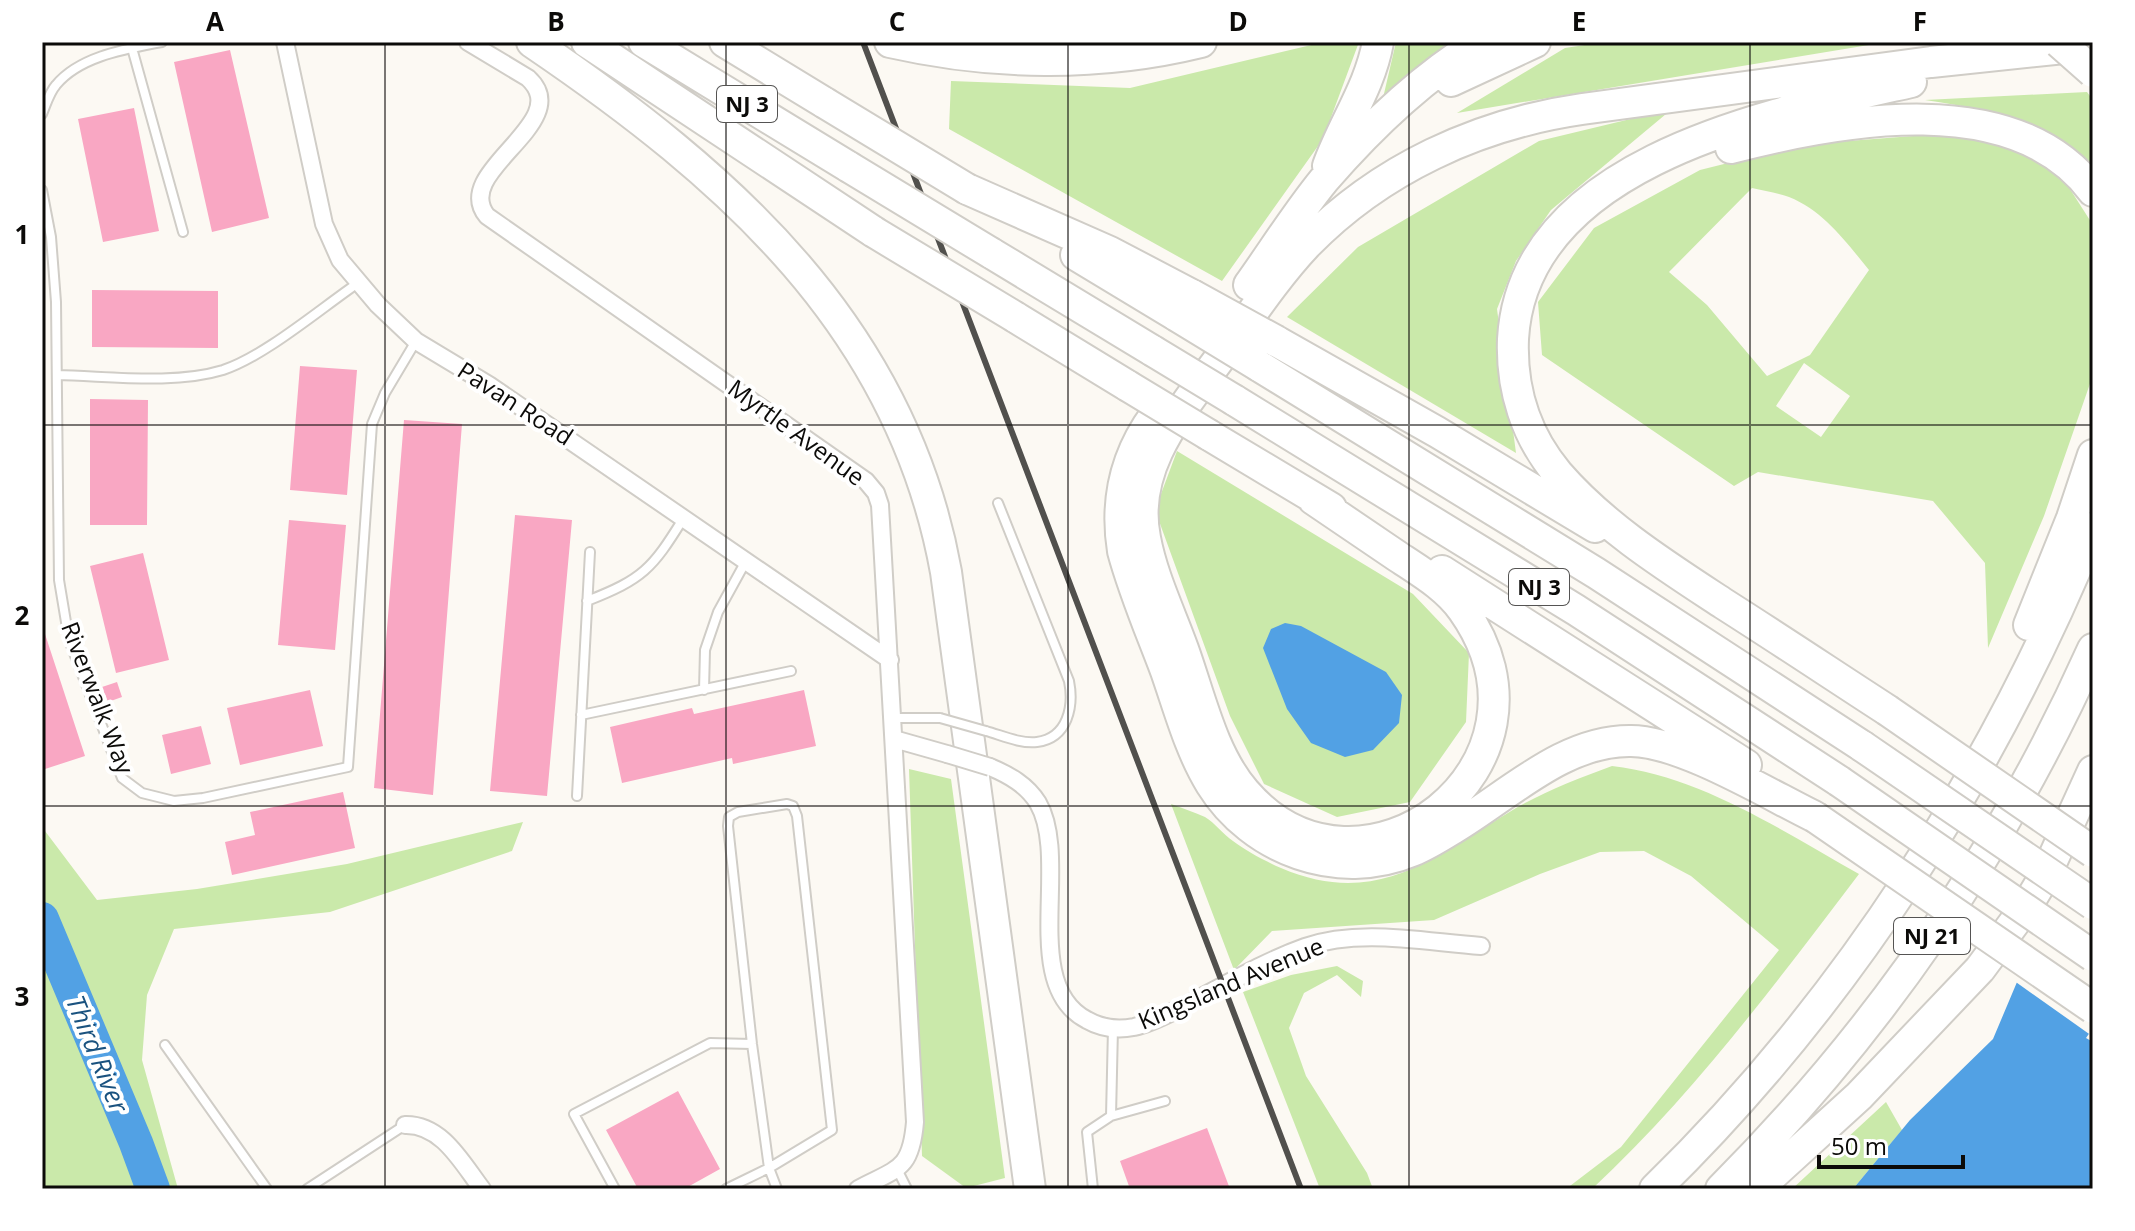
<svg xmlns="http://www.w3.org/2000/svg" width="2135" height="1231" viewBox="0 0 2135 1231" font-family="'Open Sans',sans-serif">
  <rect width="100%" height="100%" fill="#fcf9f3"/>
  <path fill="#cae9aa" fill-rule="evenodd" d="M1324,42H1359L1323,139L1222,281L949,129L951,81L1130,88Z
    M1396,42H1463L1383,98Z
    M1604,42H1887L1457,113L1565,48Z
    M2087,92L2093,100V166C2043,119 1990,110 1925,100Z
    M1672,109L1551,210L1516,261L1497,309L1516,453L1287,317L1358,247L1539,141Z
    M1926,135L1966,137L2007,146L2038,161L2068,186L2093,225V375L2044,516L1988,648L1985,563L1933,501L1758,472L1734,486L1542,355L1538,302L1594,228L1700,170L1776,151L1835,142ZM1752,188C1764,191 1778,193 1789,197C1824,211 1846,242 1869,270L1810,355L1767,376L1707,305L1669,272ZM1804,363L1850,396L1821,437L1776,406Z
    M1177,451L1413,594L1469,653L1466,722L1410,802L1337,817L1264,784L1230,716L1155,510Z
    M1612,766C1701,776 1782,831 1859,874C1776,983 1693,1095 1592,1189H1566L1621,1147L1779,950L1691,876L1644,851L1600,852L1540,874L1434,920L1272,931L1234,970L1171,804C1182,808 1194,812 1205,817C1215,823 1223,834 1233,841C1246,851 1265,861 1281,868C1379,910 1437,855 1516,808C1546,791 1579,778 1612,766Z
    M909,769L951,779L1005,1178L966,1188L922,1156Z
    M523,822L512,851L330,912L174,929L147,995L142,1060L178,1189H42V827L97,900L197,889L347,864Z
    M1337,966L1363,981L1361,997L1337,975L1304,993L1289,1028L1306,1076L1367,1173L1373,1189H1320L1243,992L1291,975Z
    M1886,1102L1902,1130L1853,1189H1792Z"/>
  <path fill="#52a1e4" d="M1285,623L1301,626L1386,672L1402,695L1399,723L1373,750L1345,757L1311,743L1287,709L1263,648L1271,629Z
    M2093,818V1028L2086,1038L2093,1042V1189H1853L1910,1120L1993,1039L2036,937Z"/>
  <path fill="#fcf9f3" d="M2093,814L2091,819L2092,1036L2013,980L2089,816Z"/>
  <g fill="none" stroke-linecap="round" stroke-linejoin="round">
    <path stroke="#52a1e4" stroke-width="34" d="M42,919L136,1143L153,1189"/>
  </g>
  <path fill="#f9a7c3" d="M230,50L269,218L212,232L174,62Z
    M134,108L159,231L103,242L78,119Z
    M92,290L218,291V348L92,347Z
    M300,366L357,370L347,495L290,490Z
    M90,399L148,400L147,525H90Z
    M404,420L462,424L433,795L374,788Z
    M515,515L572,520L547,796L490,791Z
    M289,520L346,525L335,650L278,645Z
    M143,553L169,660L116,673L90,566Z
    M42,634H45L85,756L42,770Z
    M117,682L122,697L108,702L102,687Z
    M310,690L323,746L240,765L227,708Z
    M804,690L816,746L733,764L732,758L622,783L610,727L692,708L694,714Z
    M201,726L211,764L171,774L162,735Z
    M343,792L355,848L232,875L225,842L255,835L250,812Z
    M678,1091L720,1169L684,1189H638L606,1130Z
    M1207,1128L1230,1189H1130L1120,1161Z"/>
  <g fill="none" stroke-linecap="round" stroke-linejoin="round">
    <defs>
      <path id="lane" d="M132,48L183,232
        M42,114C46,105 49,93 56,85C80,56 126,49 162,42
        M42,190L51,237L56,302L59,580L69,640L122,778L142,793L174,801L203,798L348,767L372,424L385,393L416,341
        M57,375C109,376 174,385 223,370C265,356 320,309 358,283
        M587,601C643,579 652,569 683,519
        M704,690L705,650L718,612L746,561
        M581,715L791,671
        M892,718H940
        M986,731C1001,735 1020,744 1037,742C1068,738 1074,706 1069,681L998,503
        M577,796L590,552
        M787,804L793,806L797,816L832,1130L769,1168L752,1044L728,826L729,817L738,812Z
        M165,1045L267,1189
        M1111,1116L1165,1101
        M897,1169L907,1189
        M307,1189L405,1125
        M615,1189L574,1114L710,1043L752,1044
        M726,1189L769,1168L777,1189
        M1093,1189L1087,1132L1111,1116L1113,1028"/>
      <path id="street" d="M285,42L324,224L340,260L378,305L416,341L489,385L890,660
        M468,42L528,78C577,123 450,171 487,216L866,481L876,493L880,505L915,1122C911,1170 898,1168 858,1189
        M894,739L947,754
        M990,767C1009,775 1027,785 1038,803C1071,860 1019,985 1087,1020C1101,1028 1118,1030 1134,1027C1152,1023 1168,1014 1184,1006C1224,986 1263,962 1305,947C1360,928 1424,942 1481,946
        M405,1125C442,1124 462,1163 482,1189"/>
      <path id="highway" d="M532,42C728,175 902,327 946,572L1030,1189
        M587,42L874,232
        M644,42L849,167
        M725,42L825,103
        M890,42C992,65 1099,67 1201,42
        M1451,81L1535,42
        M1731,148C1839,120 2015,86 2093,191
        M1328,166C1343,124 1370,87 1378,42
        M967,189L1110,252L1192,295
        M991,253L1153,351
        M1076,255L1177,316
        M1249,285C1274,250 1297,213 1324,180C1369,128 1421,78 1480,42
        M1015,317L1128,386
        M1276,341L1437,432L1595,527
        M1259,366L1596,573L1862,746
        M1234,400L1576,610L1839,781
        M1155,415C1125,456 1115,501 1123,551C1134,592 1151,631 1166,671C1179,708 1190,750 1211,784C1252,850 1338,882 1412,851C1427,845 1441,836 1454,828C1509,795 1564,740 1631,741C1681,741 1768,794 1815,817
        M1209,435L1331,508
        M1313,499C1341,518 1369,537 1397,556C1421,572 1447,587 1463,610C1573,765 1361,926 1245,792C1212,754 1200,696 1183,649C1170,613 1152,576 1145,538C1130,464 1185,407 1225,351C1251,315 1276,277 1306,245C1380,169 1478,124 1582,109L1931,62L2093,45
        M1442,571L1746,765
        M2029,625L2072,518L2093,455
        M1887,710C1833,675 1779,639 1724,604C1666,566 1604,527 1558,474C1526,436 1511,389 1513,339C1523,161 1773,113 1911,82
        M1655,1189C1846,1003 1992,774 2093,528
        M1721,1189C1877,1033 2003,850 2093,649
        M1757,1189L1859,1096L1980,969L2028,904L2046,874L2093,771"/>
    </defs>
    <use href="#lane" stroke="#d0cdc7" stroke-width="12"/>
    <use href="#street" stroke="#d0cdc7" stroke-width="20"/>
    <use href="#highway" stroke="#d0cdc7" stroke-width="34"/>
    <use href="#lane" stroke="#fff" stroke-width="8"/>
    <use href="#street" stroke="#fff" stroke-width="16"/>
    <use href="#highway" stroke="#fff" stroke-width="30"/>
    <path stroke="#51504d" stroke-width="6" d="M863,42L1301,1189"/>
    <defs>
      <path id="lane-bridge" d="M940,718L986,731"/>
      <path id="street-bridge" d="M947,754L990,767"/>
      <path id="highway-bridge" d="M2059,42L2093,72
        M825,103L967,189
        M849,167L991,253
        M874,232L1015,317
        M1192,295L1276,341
        M1177,316L1259,366
        M1153,351L1234,400
        M1128,386L1209,435
        M1887,710L2093,852
        M1862,746L2093,904
        M1839,781L2093,956
        M1815,817L2093,1008"/>
    </defs>
    <use href="#lane-bridge" stroke="#d0cdc7" stroke-width="12" stroke-linecap="butt"/>
    <use href="#street-bridge" stroke="#d0cdc7" stroke-width="20" stroke-linecap="butt"/>
    <use href="#highway-bridge" stroke="#d0cdc7" stroke-width="34" stroke-linecap="butt"/>
    <use href="#lane-bridge" stroke="#fff" stroke-width="8"/>
    <use href="#street-bridge" stroke="#fff" stroke-width="16"/>
    <use href="#highway-bridge" stroke="#fff" stroke-width="30"/>
  </g>
  <path fill="none" stroke="#0c0b09" stroke-width="2" stroke-opacity="0.55" d="M385,42V1189M726,42V1189M1068,42V1189M1409,42V1189M1750,42V1189M42,425H2093M42,806H2093"/>
  <g text-anchor="middle" stroke-width="8" stroke-linejoin="round" paint-order="stroke">
    <g fill="#fff" stroke="#555453" stroke-width="2">
      <rect x="717" y="86" width="60" height="36" rx="6"/>
      <rect x="1509" y="569" width="60" height="36" rx="6"/>
      <rect x="1894" y="918" width="76" height="36" rx="6"/>
    </g>
    <g font-size="22" font-weight="bold" fill="#0c0b09">
      <text x="747" y="112">NJ 3</text>
      <text x="1539" y="595">NJ 3</text>
      <text x="1932" y="944">NJ 21</text>
    </g>
    <g font-size="24" fill="#0c0b09" stroke="#fff">
      <text transform="translate(515 404) rotate(33)" y="8">Pavan Road</text>
      <text transform="translate(796 433) rotate(36)" y="8">Myrtle Avenue</text>
      <text transform="translate(97 698) rotate(69)" y="8">Riverwalk Way</text>
      <text transform="translate(1231 984) rotate(-23)" y="8">Kingsland Avenue</text>
    </g>
    <g font-size="26" font-style="italic" fill="#1a527f" stroke="#fff">
      <text transform="translate(97 1054) rotate(68)" y="9">Third River</text>
    </g>
  </g>
  <rect width="2135" height="1231" fill="none" stroke="#ffffff" stroke-width="88"/>
  <path d="M1819 1155v12h144v-12" fill="none" stroke="#0c0b09" stroke-width="4"/>
  <text x="1831" y="1155" font-size="24" fill="#0c0b09" stroke="#ffffff" stroke-width="6" paint-order="stroke">50 m</text>
  <rect x="44" y="44" width="2047" height="1143" fill="none" stroke="#0c0b09" stroke-width="3"/>
  <g font-size="26" text-anchor="middle" font-weight="bold" fill="#0c0b09">
    <text x="215" y="31">A</text>
    <text x="556" y="31">B</text>
    <text x="897" y="31">C</text>
    <text x="1238" y="31">D</text>
    <text x="1579" y="31">E</text>
    <text x="1920" y="31">F</text>
    <text x="22" y="244">1</text>
    <text x="22" y="625">2</text>
    <text x="22" y="1006">3</text>
  </g>
</svg>
